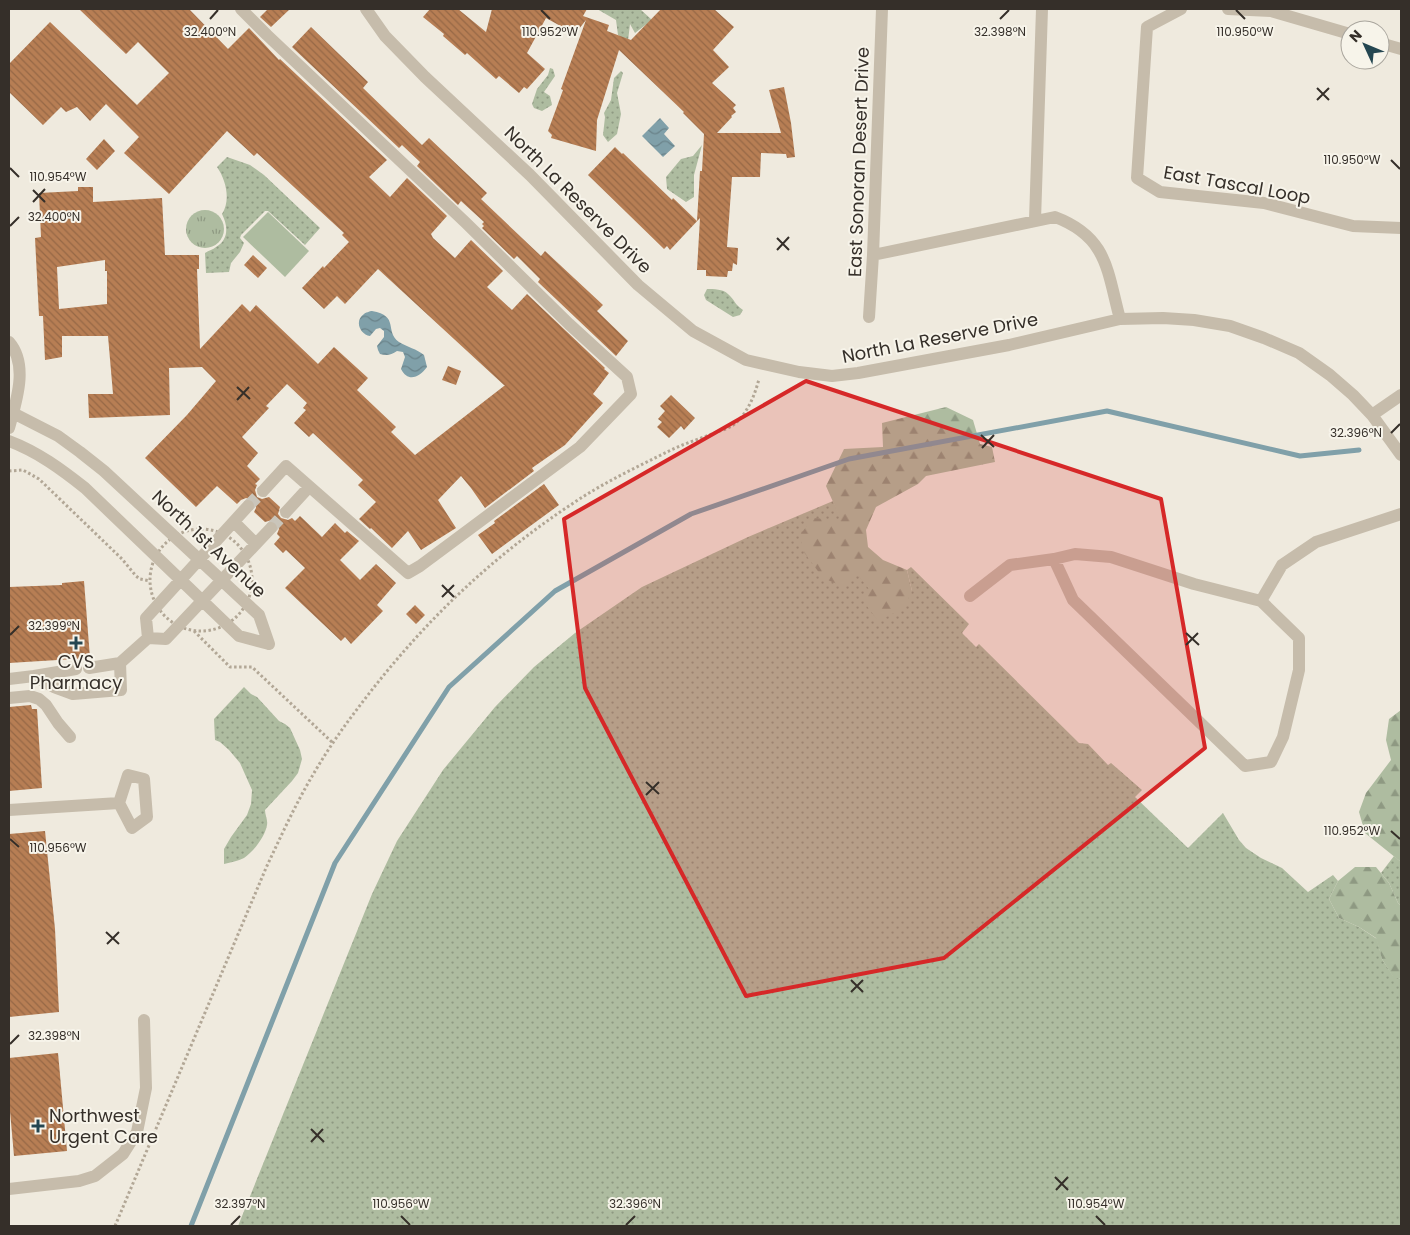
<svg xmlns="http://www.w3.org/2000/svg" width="1410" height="1235" viewBox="0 0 1410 1235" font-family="Poppins,sans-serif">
  <defs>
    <pattern id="grass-dots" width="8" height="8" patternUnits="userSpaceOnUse" patternTransform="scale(1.25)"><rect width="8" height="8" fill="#aebca0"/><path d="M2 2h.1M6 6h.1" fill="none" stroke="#8e9982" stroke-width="1.8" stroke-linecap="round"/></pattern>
    <pattern id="forest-firs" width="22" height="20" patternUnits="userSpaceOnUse" patternTransform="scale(1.25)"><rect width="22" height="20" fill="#aebca0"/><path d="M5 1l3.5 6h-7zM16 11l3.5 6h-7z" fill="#8e9982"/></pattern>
    <pattern id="park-tufts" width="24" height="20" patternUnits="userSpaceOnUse" patternTransform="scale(1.25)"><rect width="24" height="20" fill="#aebca0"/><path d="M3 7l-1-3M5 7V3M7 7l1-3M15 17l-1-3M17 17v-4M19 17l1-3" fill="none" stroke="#8e9982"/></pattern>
    <pattern id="water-waves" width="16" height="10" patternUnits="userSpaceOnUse" patternTransform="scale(1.25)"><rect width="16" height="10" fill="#80a0a9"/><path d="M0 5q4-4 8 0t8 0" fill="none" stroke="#6a838a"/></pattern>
    <pattern id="building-back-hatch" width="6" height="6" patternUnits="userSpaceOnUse" patternTransform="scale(1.25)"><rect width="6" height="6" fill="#b77e54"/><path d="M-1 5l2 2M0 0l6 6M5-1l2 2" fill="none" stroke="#966846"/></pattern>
  </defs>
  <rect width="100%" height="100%" fill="#efeade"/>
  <path fill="url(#grass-dots)" d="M597,9H640L652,20L635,33L630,24L628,41L618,35L616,20Z
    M550,68L553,69L555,76L544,92L550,96L552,105L542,111L534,108L532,104L537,89L548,75Z
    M621,71L623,73L617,93L621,114L617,134L608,142L603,135L605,117L604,113L611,100L614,78Z
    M702,145L694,175V197L686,202L667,189L666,177L681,159L693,156Z
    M227,157L250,165L264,175L320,228L305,245L268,211H265L241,235L240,238L244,243L240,252L231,263L229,272L206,273L205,253C209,250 213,250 216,247C229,239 228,226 222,214C231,200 226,180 217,167Z
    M707,289C714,289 723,289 728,294C735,300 734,304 743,310L740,315L733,317L706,300L704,295Z
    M833,501L842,520L858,574L870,589L912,591L907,570L911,567L969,624L962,633L976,647L979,644L1079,743L1088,744L1108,765L1111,763L1142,790L1135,797L1188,848L1223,813L1239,840L1246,848L1261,858L1282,868L1308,892L1333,875L1338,881L1329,899L1339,918L1359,927L1377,939L1382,959L1393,976L1401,979V1226H238L372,894L397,841L443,770L495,707L534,667L575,633L642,587L748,537Z
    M244,687L251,694L257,697L279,721L285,724L290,728L300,750L302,759L298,773L292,781L265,810C265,815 268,820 267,825C265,837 253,852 244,858C238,861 231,862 224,864V849L231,837L247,815L251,804L252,790L240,763L229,750L220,742L215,740L214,719Z
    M1394,856L1401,862V906L1398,903L1389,883L1381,873Z"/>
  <path fill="url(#forest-firs)" d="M946,407L973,420L980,444L992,447L995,462L926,476L918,484L876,507L866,530L868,547L883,560L907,570L912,591L904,608L878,621L864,602L869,589L858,575L842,586L823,578L803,551L800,535L813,518L841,520L826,486L844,449L883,447L882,423Z
    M1401,710V862L1365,833L1359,812L1366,793L1391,760L1386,740L1389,719Z
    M1355,867H1376L1389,883L1398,903L1401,906V979L1393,977L1382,959L1376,938L1359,927L1339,918L1329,899L1338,881Z"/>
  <path fill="url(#park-tufts)" d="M186 229a19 19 0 1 1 38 0a19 19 0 1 1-38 0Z"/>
  <path fill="#aebca0" d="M268,212L309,251L285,277L243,237Z"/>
  <path fill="url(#water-waves)" d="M660,118L669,128L664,134L675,146L663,157L642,136Z
    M372,311C400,316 384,331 399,342C407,347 417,349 424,355L427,367C420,377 408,383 401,369L405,357L403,352L397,351C391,355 387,356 380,354L378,350L377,346L384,337V331L380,328L376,329L370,336C360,334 354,321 364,314C365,313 370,311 372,311Z"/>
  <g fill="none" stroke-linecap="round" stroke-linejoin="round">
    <path stroke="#80a0a9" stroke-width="5" d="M191,1226L335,863L449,687L555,591L691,514L849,459L1107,411L1300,456L1359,450"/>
  </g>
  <path fill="url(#building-back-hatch)" fill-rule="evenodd" d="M79,9H189L228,49L249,28L279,60L280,59L387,160L369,177L390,197L407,178L447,216L431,234L433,238L455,258L471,240L503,271L487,287L512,310L527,294L605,368L604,369L609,373L593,394L603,403L565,445L532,468L534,471L485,508L471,488L461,476L438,500L456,528L421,550L408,531L392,548L371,528L370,529L359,519L376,502L358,485L363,480L313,433L309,437L294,423L306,410L303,408L307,403L287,384L266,406L269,408L242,437L258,453L247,466L260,479L255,484L257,485L255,490L257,497L262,499L269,497L280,507L278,514L281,518L288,520L292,518L295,521L300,516L322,537L335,523L345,533L347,531L359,541L340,560L360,580L376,564L396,583L377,605L383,611L351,644L345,637L341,641L285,588L305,568L286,550L283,553L274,544L280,537L277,534L279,529V525L276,522L272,520L265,522L254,512L256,508V504L253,500L246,498L241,500L237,504L217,486L196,507L145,458L187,415L216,381L202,367L169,368L170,415L89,418L88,394H113L108,336H62V357L45,360L43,316H39L35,238L41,237L39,193L78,191V187H93V202L162,198L165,255H199V269H197L200,349L242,304L250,312L256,305L318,364L334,347L368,378L357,390L396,427L391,432L415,455L504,386H505L378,269L345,304L337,296L324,309L302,288L323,266L324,268L349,242L342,235L344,233L257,153L254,156L227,131L169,194L124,153L139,137L106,104L90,121L77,107L66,112L61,107L43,125L9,92V64L50,22L137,105L169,73L138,42L126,54ZM105,260V271H107V304L59,309L57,267Z
    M268,9H290L271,27L260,17Z
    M430,9H458L486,32L492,9H587L583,16L609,25L607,31L631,40L661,9H714L734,27L713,50L729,67L712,83L736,105L733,108L736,112L731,116L732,117L717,133H781L769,90L784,87L791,123L795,157L787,158L786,154L761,153L760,177H732L727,247L738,248L737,265L733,263L732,271H728L727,277L706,276V270H697L700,218L670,250L667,246L664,249L588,175L615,147L622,154L623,153L672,200L673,198L697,221L700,171H702L704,134L683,113L684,112L619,50L597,120L596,151L551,138L552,135L548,131L563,90L561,89L586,20L575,34L546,18L527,53L545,69L527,89L524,87L519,93L499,76L496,79L467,53L465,55L443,36L444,34L423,17Z
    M311,27L368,82L363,88L422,145L429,138L487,193L481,199L541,256L545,251L603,305L597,311L628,341L616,356L538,282L540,279L517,256L514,259L482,228L484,226L482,224L484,222L461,201L458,205L417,166L420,162L402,145L399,148L292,47Z
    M104,139L115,151L97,170L86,159Z
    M253,255L267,268L258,278L244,265Z
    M448,366L461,371L456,385L442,380Z
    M671,395L695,418L684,430L681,426L669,438L657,427L662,422L658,419L665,411L660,406Z
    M544,484L559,505L492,554L478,535L495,523L494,521Z
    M84,581L90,658L9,663V587L62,585V583Z
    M415,605L425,615L416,624L406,614Z
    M31,705L32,709H37L42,788L9,791V707Z
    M45,831L55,929L59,1012L9,1017V834Z
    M58,1053L67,1151L14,1156L9,1100V1058Z"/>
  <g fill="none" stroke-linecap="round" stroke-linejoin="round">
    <path stroke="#cac5ba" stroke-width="12" stroke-dasharray="12 6" stroke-linecap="butt" d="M248,506L263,491
      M271,528L286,512"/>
    <path stroke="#b2a796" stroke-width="3" stroke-dasharray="2.5 2.5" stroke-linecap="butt" d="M9,471L23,470L39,479L122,559L136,576L140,579L150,581
      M150 580a51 51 0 1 1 102 0a51 51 0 1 1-102 0Z
      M194,631L230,667H252L333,743
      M115,1226L266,868C281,836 296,803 314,773C328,749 344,726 361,704C424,621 493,555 581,498C609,480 641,465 671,450C686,443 702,438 717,432C723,430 732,427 737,422C749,410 755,394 759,379"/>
    <path stroke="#c6bcab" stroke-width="12" d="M241,9L267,35L465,222L569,324L627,377L631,394L580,447L420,566L408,573L286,466L263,491
      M366,9L385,36L425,77L530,175L638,285L693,331L746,360L799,372L832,376L858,373L1009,345L1120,319L1163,318L1194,320L1230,326L1264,338L1299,353L1330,375L1353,395L1372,415L1401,455
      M1181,9L1147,27L1137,178L1160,192L1264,203L1353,226L1401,228
      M1228,9L1271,11L1350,34
      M1380,43L1401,49
      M1035,220L1042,9
      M873,255L1055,217C1108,237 1107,271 1120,319
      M869,317L873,255L882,9
      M9,342C29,365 16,402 9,428
      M9,412L13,413L58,436L80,452L104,471L259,615L269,644
      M1372,415L1401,395
      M9,441C38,452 61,469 85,488L239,636L269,644
      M286,512L309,487
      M234,522L256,544
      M970,596L1010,565L1054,559L1075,554L1111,557L1194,584L1261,601L1299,638V670L1283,737L1271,762L1245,766L1073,600L1054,559
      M1261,601L1282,565L1316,542L1401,514
      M148,638L146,618L248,506
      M89,668L120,663L148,638L166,639L271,528
      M34,676L76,669
      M9,679L34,676L54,687L73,694L121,690L120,663
      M9,698L30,696L39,699L46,705L58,723L70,737
      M128,775L144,779L147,817L132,828L119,803Z
      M9,810L119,803
      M9,1189L79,1181L95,1176L123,1154L137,1132L146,1088L144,1020"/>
  </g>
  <path fill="#d62828" fill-opacity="0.2" stroke="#d62828" stroke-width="4" stroke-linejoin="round" d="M806,381L1161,499L1205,748L944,958L746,996L585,688L564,519Z"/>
  <path fill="none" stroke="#352f29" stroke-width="2" d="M541,10L550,19M1236,10L1245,19M210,19L218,10M1000,19L1009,10M1317,88L1329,100M1317,100L1329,88M1391,160L1400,169M10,168L19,177M33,190L45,202M33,202L45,189M10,226L19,217M777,238L789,250M777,250L789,237M237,387L250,399M237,400L249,387M1391,433L1400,424M981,435L994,447M982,448L994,435M442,585L454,597M442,597L454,585M1186,633L1199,645M10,635L19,626M1186,645L1198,633M646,782L659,794M646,795L659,782M1391,831L1400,839M10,839L19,847M106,932L119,944M107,944L119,932M851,980L863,992M851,992L863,980M10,1044L19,1035M311,1129L324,1142M311,1142L323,1129M1055,1177L1068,1190M1056,1190L1068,1177M401,1216L410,1225M1096,1216L1105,1225M231,1225L240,1216M626,1225L635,1216"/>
  <g fill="#244651" stroke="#f7f4ea" stroke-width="2">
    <path d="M73.5 635.5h5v5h5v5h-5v5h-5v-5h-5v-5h5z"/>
    <path d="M35.5 1118.5h5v5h5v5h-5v5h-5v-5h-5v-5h5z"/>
  </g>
  <g text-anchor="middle" stroke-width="4" stroke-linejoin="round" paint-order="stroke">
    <g font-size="18" fill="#352f29" stroke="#f7f4ea">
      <text transform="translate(859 162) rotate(-88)" y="6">East Sonoran Desert Drive</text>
      <text transform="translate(1237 185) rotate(10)" y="6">East Tascal Loop</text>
      <text transform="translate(578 200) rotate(45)" y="6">North La Reserve Drive</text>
      <text transform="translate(940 338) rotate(-11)" y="6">North La Reserve Drive</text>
      <text transform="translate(209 544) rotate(43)" y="6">North 1st Avenue</text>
    </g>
    <g font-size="18" fill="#352f29" stroke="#f7f4ea">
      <text x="76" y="668">CVS<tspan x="76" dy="21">Pharmacy</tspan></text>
      <text x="49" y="1122" text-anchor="start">Northwest<tspan x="49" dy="21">Urgent Care</tspan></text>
    </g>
  </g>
  <g font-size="12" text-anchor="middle" fill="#352f29" stroke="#f7f4ea" stroke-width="4" stroke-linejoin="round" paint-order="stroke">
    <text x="550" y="36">110.952°W</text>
    <text x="1245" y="36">110.950°W</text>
    <text x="210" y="36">32.400°N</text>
    <text x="1000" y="36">32.398°N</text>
    <text x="1352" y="164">110.950°W</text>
    <text x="58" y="181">110.954°W</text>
    <text x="54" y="221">32.400°N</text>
    <text x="1356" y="437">32.396°N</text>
    <text x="54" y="630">32.399°N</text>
    <text x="1352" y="835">110.952°W</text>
    <text x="58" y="852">110.956°W</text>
    <text x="54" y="1040">32.398°N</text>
    <text x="240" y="1208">32.397°N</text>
    <text x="635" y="1208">32.396°N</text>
    <text x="401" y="1208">110.956°W</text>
    <text x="1096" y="1208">110.954°W</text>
  </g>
  <rect width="1410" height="1235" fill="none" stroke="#352f29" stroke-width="20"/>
  <g transform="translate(1365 45) rotate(314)"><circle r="24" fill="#f7f4ea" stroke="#a9a59d"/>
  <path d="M0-4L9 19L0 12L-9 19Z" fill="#244651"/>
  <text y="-8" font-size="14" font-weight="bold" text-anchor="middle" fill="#352f29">N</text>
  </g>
</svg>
